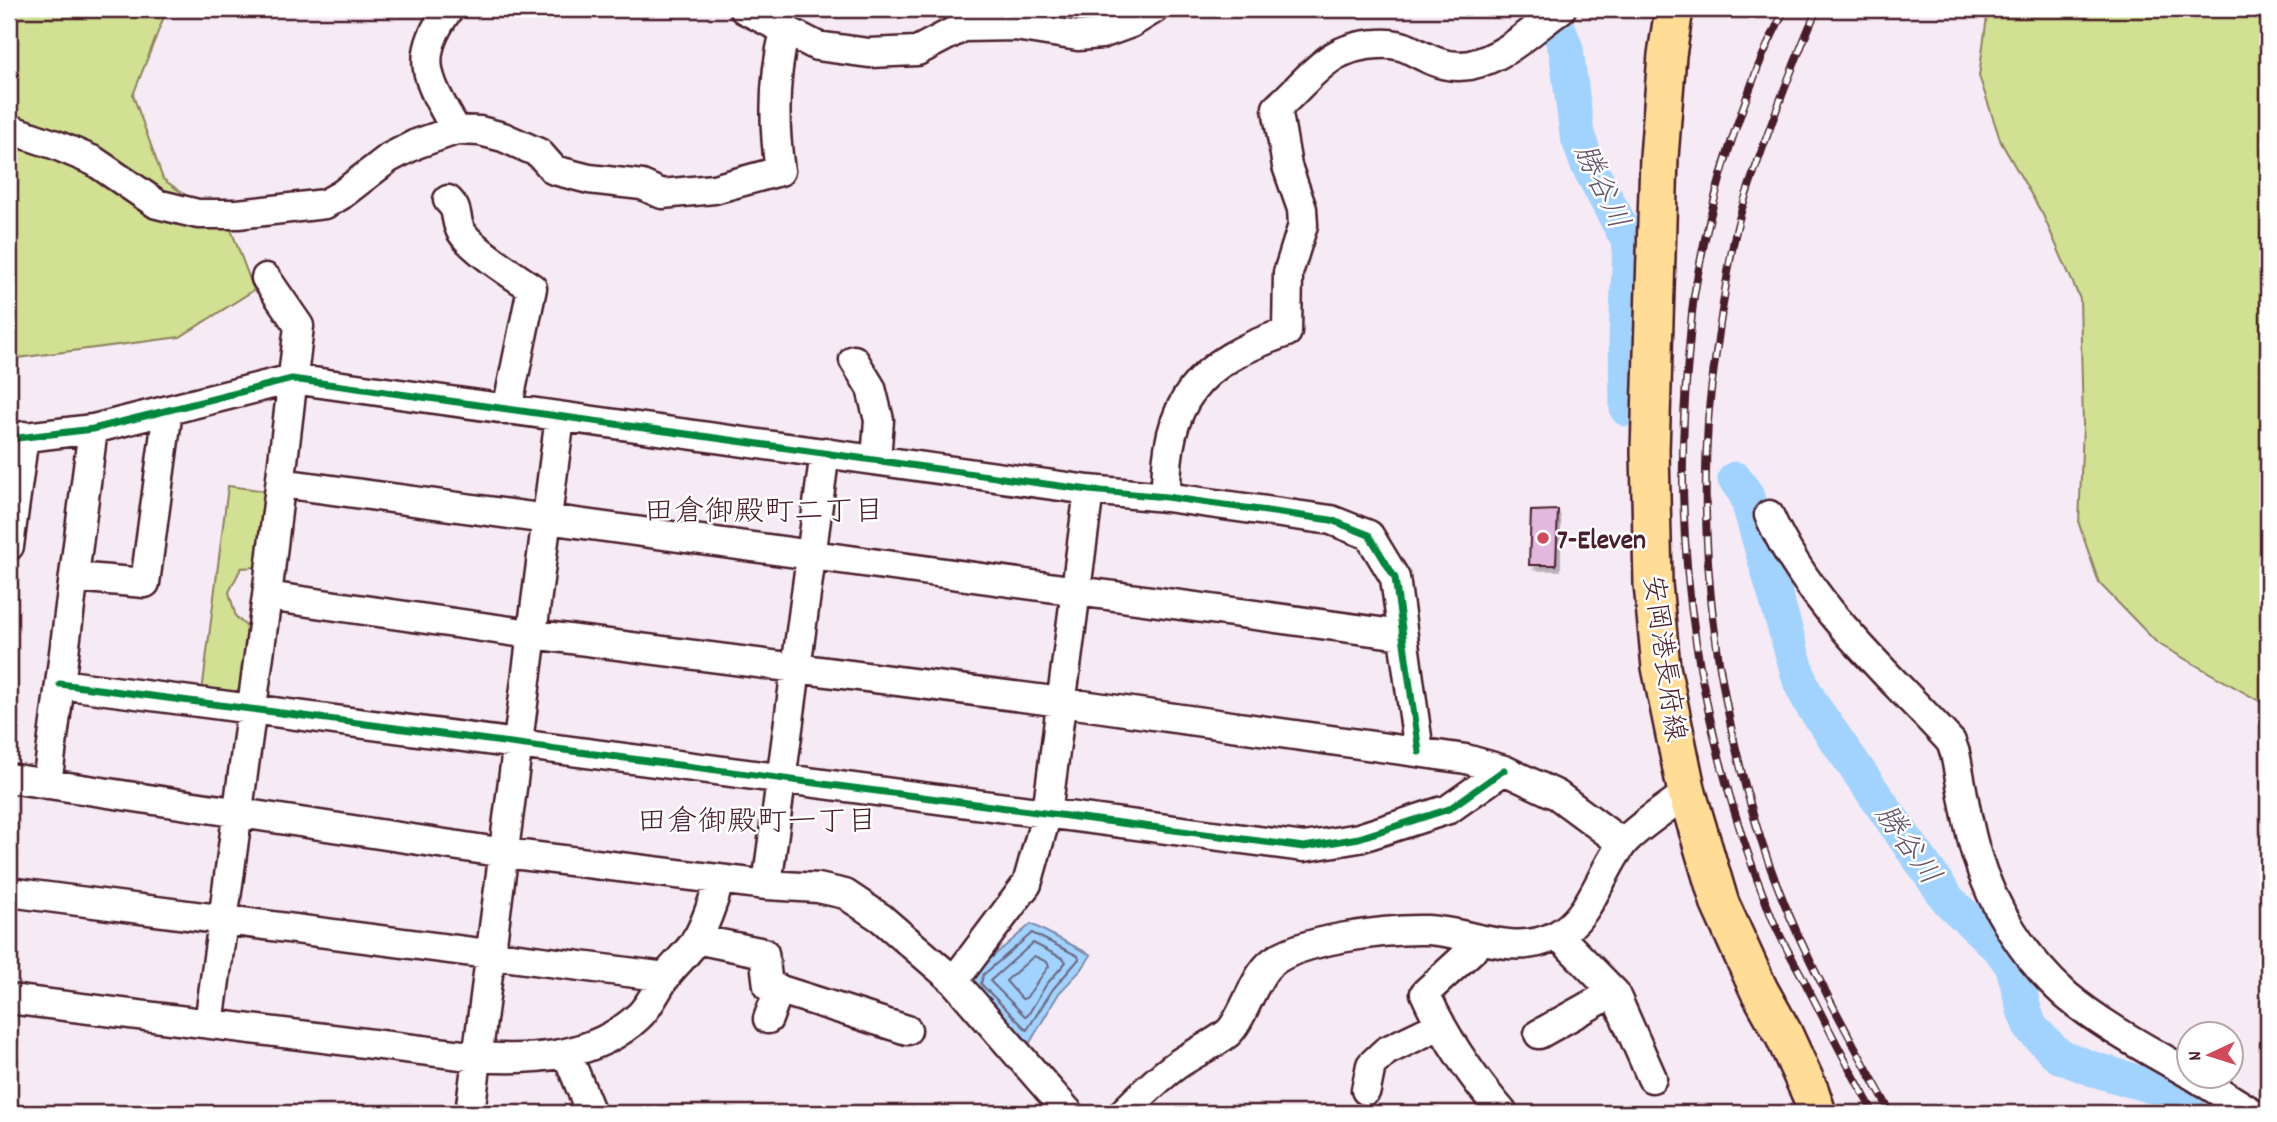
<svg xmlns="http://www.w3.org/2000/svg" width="2277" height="1122" viewBox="0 0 2277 1122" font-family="Dekko,'Klee One',sans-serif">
  <defs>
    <filter id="shadow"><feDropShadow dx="6" dy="6" stdDeviation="2" flood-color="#0004"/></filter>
  </defs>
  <rect width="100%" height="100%" fill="#f6eaf5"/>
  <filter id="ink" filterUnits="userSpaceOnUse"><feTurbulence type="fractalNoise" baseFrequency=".0143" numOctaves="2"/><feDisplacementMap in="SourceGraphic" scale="14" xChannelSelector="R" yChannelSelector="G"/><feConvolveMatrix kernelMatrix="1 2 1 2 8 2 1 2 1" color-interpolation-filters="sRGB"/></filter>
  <g filter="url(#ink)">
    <path fill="#d1e093" stroke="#8e805f" stroke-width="2" d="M9,9H167L133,95L163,179L230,227L254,290L180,337L9,359Z
      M1988,9H2268V706L2157,643L2099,583L2079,524L2083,426L2080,299L2043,215L2001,142L1979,76Z
      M228,486L267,491L257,567L241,568L229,592L236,617L247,627L241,688L227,696L202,692Z"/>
    <path fill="#a1d3fe" stroke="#7e8baa" stroke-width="2" d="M1031,924L1091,955L1082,969L1059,993L1029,1044L974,988L975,972Z"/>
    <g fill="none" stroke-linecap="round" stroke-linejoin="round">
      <path stroke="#6d677f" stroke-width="2" d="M1032,933L1078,956L1079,959L1053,989L1027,1030L981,984L983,975Z
        M1033,943L1064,959L1066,962L1046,985L1028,1015L1025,1016L990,981Z
        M1034,956L1047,962L1049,966L1026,998L1022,999L1006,981Z"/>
      <path stroke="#a1d3fe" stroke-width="35" d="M1551,9L1566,49L1577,134L1587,163L1630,244L1626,338L1627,409
        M1735,479L1746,494L1801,684L1812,705L1949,901L2001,950L2013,967L2025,1013L2031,1028L2059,1056L2093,1069L2168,1091L2190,1113"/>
    </g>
    <path fill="#e2b8df" stroke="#4a1f2b" stroke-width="2" filter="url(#shadow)" d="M1558,510L1556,565H1529L1531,511Z"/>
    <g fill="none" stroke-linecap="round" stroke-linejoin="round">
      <defs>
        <path id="minor" d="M449,9C411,59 429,82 456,130
          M744,9L817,46L869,53L917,51L963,27L1015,26L1078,36L1101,34L1131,23L1154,9
          M9,129L56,145L94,161L157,204L198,214H238L325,204L341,195L389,158L416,144L456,130L480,131L503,137L539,153L554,170L589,179L642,185L662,194L714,189L780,171C773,123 773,78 785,31
          M448,200C460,212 454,216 460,229C468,247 515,276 532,288L507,410
          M854,360L871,388L879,420L876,460
          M9,439L93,429L292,379L1089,490L1166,497L1331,520L1369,535L1395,578L1419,752
          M281,483L1402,635
          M1166,497C1165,400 1197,363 1287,332L1288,273L1303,225L1302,209L1287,166L1277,108C1312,77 1327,46 1378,44C1389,43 1399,44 1409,49C1430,60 1446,69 1470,65C1505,58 1533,29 1561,9
          M1769,515C1809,605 1886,671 1951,742L1955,753C1962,786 1966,820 1976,853C1992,907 2025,959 2067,996C2104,1027 2149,1050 2190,1074
          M9,546L24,436
          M74,577L145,583L168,410
          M267,596L531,634L1061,702L1466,759L1504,770L1557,795L1622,843
          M60,684L1304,847L1359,838L1449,809L1504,770
          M9,778L505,853L767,885L818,888L845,894L881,918L954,981L1069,1113
          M47,784L93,429
          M767,885L825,452
          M9,892L666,977
          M1558,935L1614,992L1652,1078
          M696,939L764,953L768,986L907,1030
          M1482,941L1425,993C1445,1038 1471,1076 1503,1113
          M954,981L1027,884L1047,813L1089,490
          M9,999L478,1057C534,1061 596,1057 639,1016C650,1006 657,989 666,976C675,964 688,953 697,939C707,921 714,899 720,879
          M768,1019L779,989
          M209,1024L267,596L299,326L266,278
          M1539,1034L1614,992
          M567,1054L591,1113
          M2194,1076L2253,1113
          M1366,1090L1371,1065L1386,1051L1440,1025
          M470,1113L560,417
          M1123,1113C1140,1096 1158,1078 1178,1064C1194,1053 1213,1045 1228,1033C1242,1021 1253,980 1269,965C1296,939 1390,929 1427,930C1472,932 1514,958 1557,935C1590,918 1600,874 1621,846C1630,832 1671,805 1687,793"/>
        <path id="major" d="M1674,9L1667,55L1659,157L1650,451L1653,584L1661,667L1687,793L1720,904L1759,990L1783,1033L1810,1092L1817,1113"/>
      </defs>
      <use href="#minor" stroke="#4a1f2b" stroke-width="33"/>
      <use href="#major" stroke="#4a1f2b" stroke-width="42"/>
      <use href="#minor" stroke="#fff" stroke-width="28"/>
      <use href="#major" stroke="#ffdd96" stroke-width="37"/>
      <defs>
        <path id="rail" d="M1785,9C1774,32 1762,54 1754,78C1727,147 1706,223 1694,296C1691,317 1690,339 1688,360C1670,551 1700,740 1772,918C1782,942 1797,966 1809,990C1830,1031 1851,1073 1874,1113
          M1817,9C1797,55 1779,102 1762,150C1753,175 1743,201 1737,227C1729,259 1725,292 1720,324C1716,357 1710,389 1708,422C1699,557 1717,695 1756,824C1786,926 1840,1020 1891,1113"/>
      </defs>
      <use href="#rail" stroke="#4a1f2b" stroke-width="8"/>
      <use href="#rail" stroke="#fff" stroke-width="5" stroke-dasharray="16" stroke-linecap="butt"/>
      <defs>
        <path id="cycleway" d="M9,439L93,429L292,379L1089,490L1166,497L1331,520L1369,535L1395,578L1419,752
          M60,684L1304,847L1359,838L1449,809L1504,770"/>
      </defs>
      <use href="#cycleway" stroke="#fff" stroke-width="11"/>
      <use href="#cycleway" stroke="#00873e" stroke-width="7"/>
    </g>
  </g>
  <circle fill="#d1495b" stroke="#fff" stroke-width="2.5" cx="1543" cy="538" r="7"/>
  <g text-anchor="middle" stroke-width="5" stroke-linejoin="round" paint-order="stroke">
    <g font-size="28" font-weight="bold" fill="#4a1f2b" stroke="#fff" text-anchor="start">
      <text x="1557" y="548">7-Eleven</text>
    </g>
    <g font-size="28" fill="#4a1f2b" stroke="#fff">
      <text transform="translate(1666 658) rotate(82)" y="10">安岡港長府線</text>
    </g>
    <g font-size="30" font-style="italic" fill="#64556a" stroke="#fff">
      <text transform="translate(1603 186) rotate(65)" y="10">勝谷川</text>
      <text transform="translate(1909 844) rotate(55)" y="10">勝谷川</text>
    </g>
    <g font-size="30" fill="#4a1f2b" stroke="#fff">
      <text x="764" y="520">田倉御殿町二丁目</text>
      <text x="757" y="830">田倉御殿町一丁目</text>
    </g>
  </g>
  <rect width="2277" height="1122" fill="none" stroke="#fff" stroke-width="35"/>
  <rect x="18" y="18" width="2242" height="1087" fill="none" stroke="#4a1f2b" stroke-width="2.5" filter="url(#ink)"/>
  <g transform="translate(2210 1055) rotate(266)"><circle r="33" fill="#ffffff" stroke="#b7a5aa" stroke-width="2"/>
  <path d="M0-5L12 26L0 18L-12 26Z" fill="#d1495b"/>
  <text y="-10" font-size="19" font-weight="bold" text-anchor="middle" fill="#4a1f2b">N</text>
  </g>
</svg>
